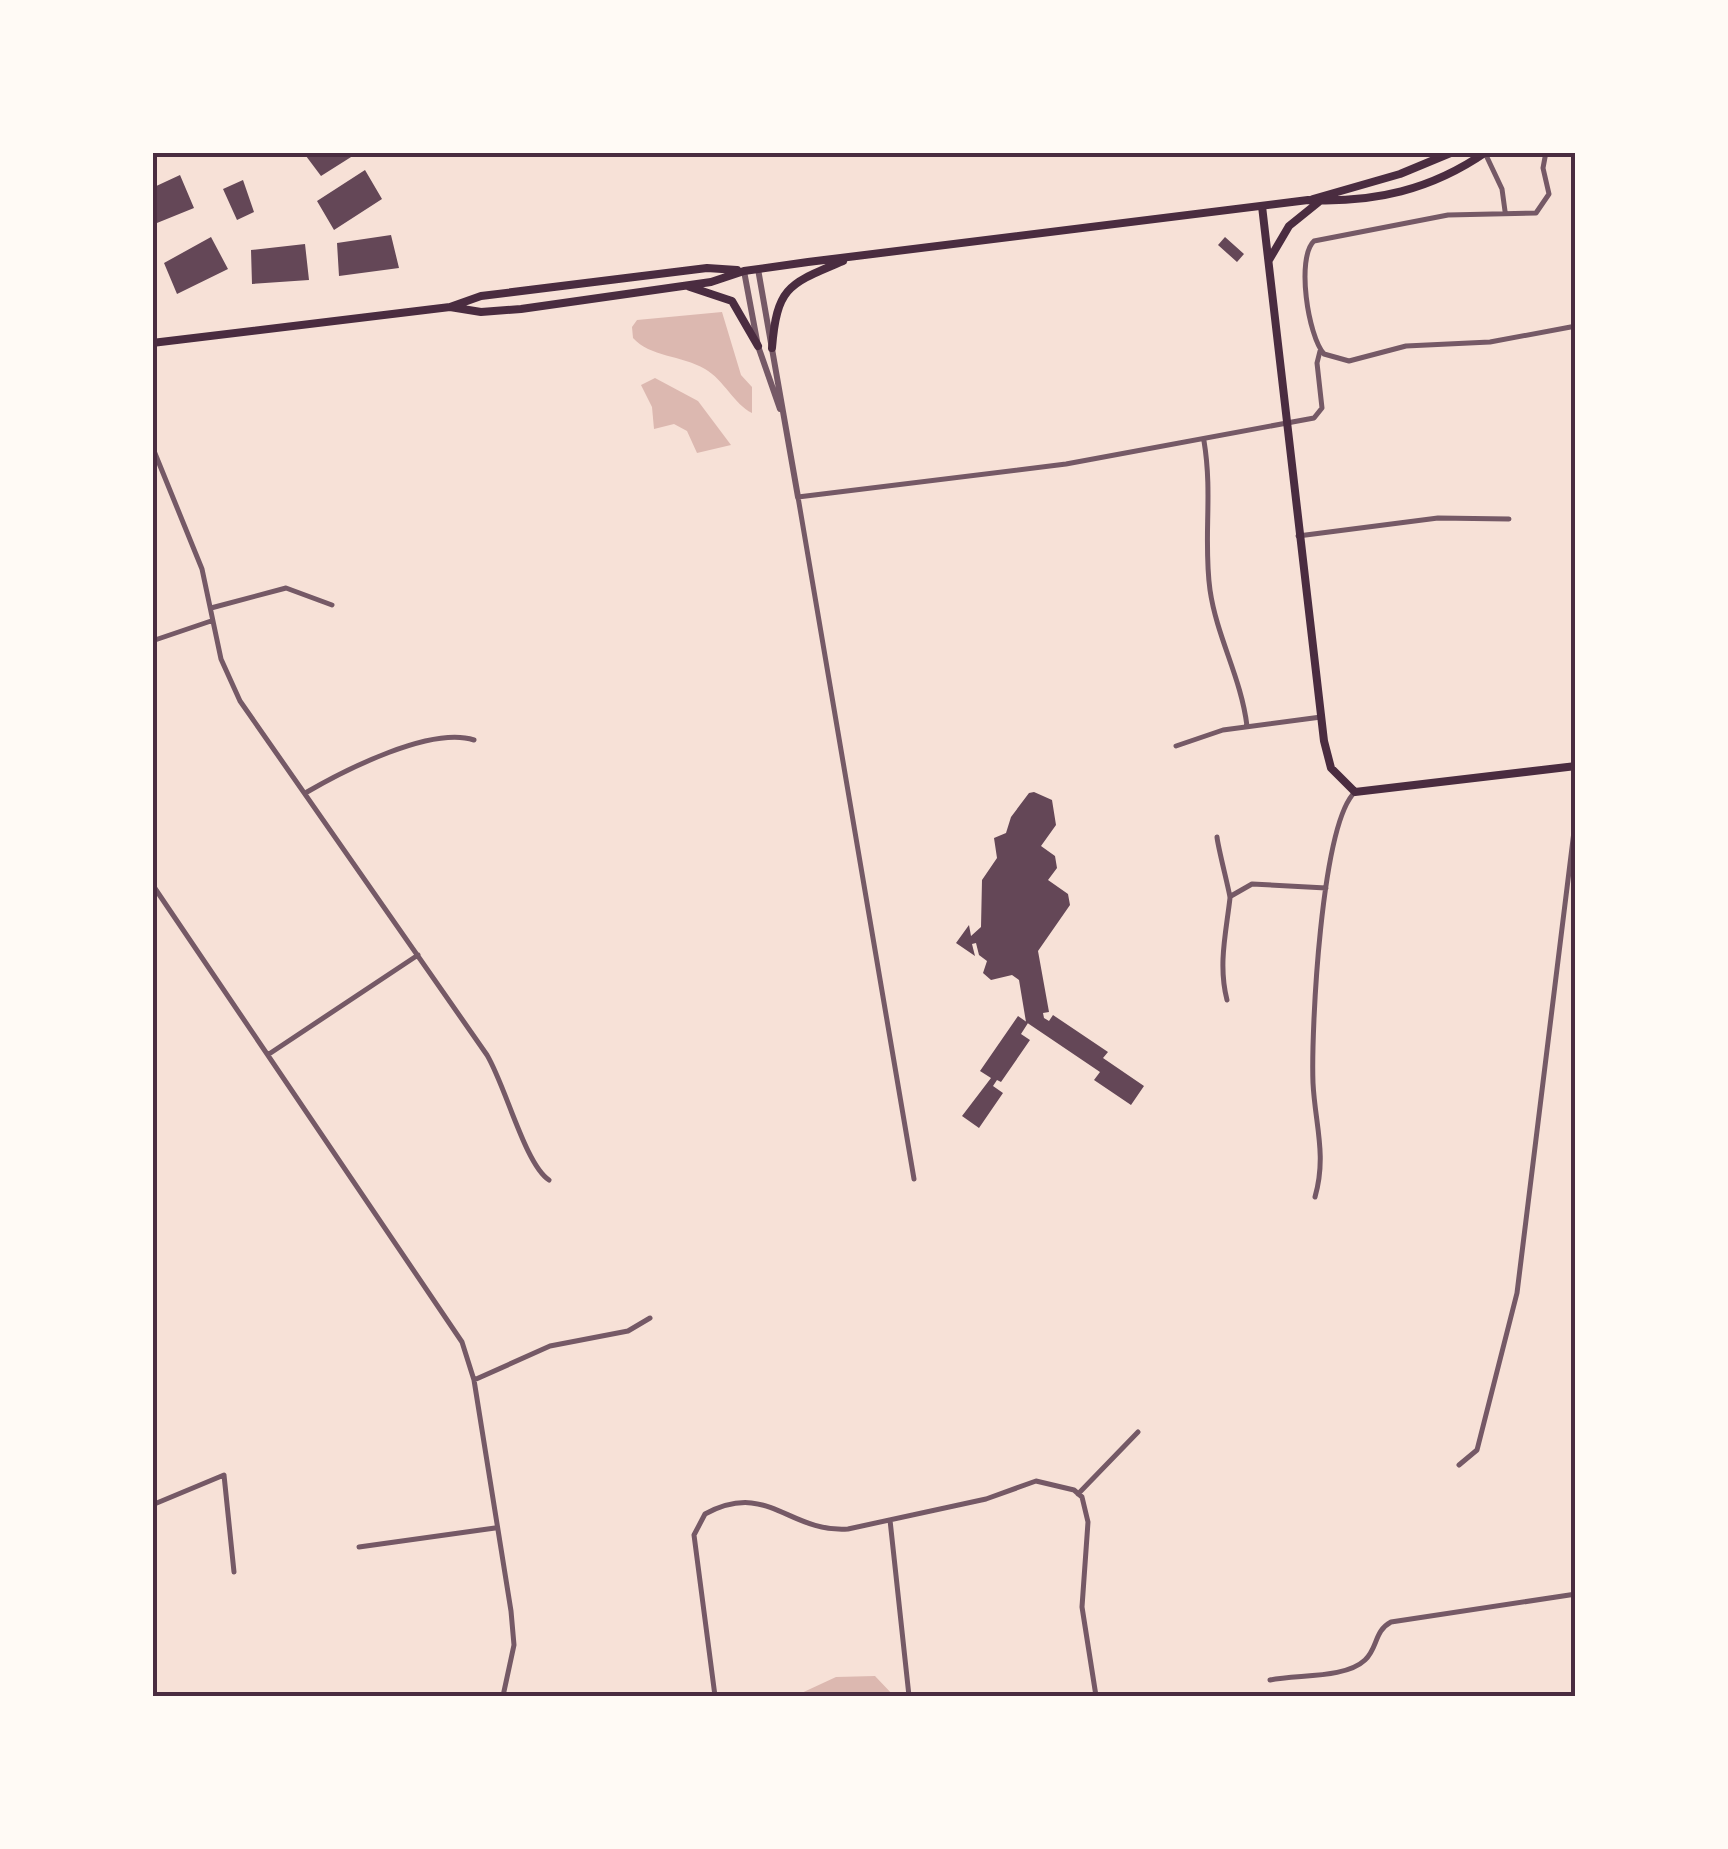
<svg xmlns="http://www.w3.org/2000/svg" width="1728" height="1849" viewBox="0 0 1728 1849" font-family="'Playfair Display',serif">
  <rect width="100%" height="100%" fill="#f7e1d7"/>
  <path fill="#dcb8b0" d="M722,312L741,375L752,387V413C734,404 724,380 705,369C681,355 650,357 633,338L632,327L637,320Z
    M655,378L698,401L731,445L697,453L687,431L674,424L654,429L652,407L641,385Z
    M875,1676L894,1696H795L836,1677Z"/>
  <path fill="#644757" d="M303,152H359L321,176Z
    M365,170L382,199L334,230L317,201Z
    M180,175L194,208L152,225V188Z
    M243,180L254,212L237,220L223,189Z
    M391,235L399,268L339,276L337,243Z
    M211,237L228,269L177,294L164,263Z
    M1225,237L1244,254L1237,262L1218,245Z
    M305,244L309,280L252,284L251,250Z
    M1034,792L1052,800L1056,825L1041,846L1055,856L1057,868L1048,880L1068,894L1070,905L1038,951L1049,1012L1043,1013L1044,1018L1049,1021L1053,1015L1108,1052L1103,1058L1144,1086L1131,1105L1094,1080L1100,1072L1026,1022L1019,980L1012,975L991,980L983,973L987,961L979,955L976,943L972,944L975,956L956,943L969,925L971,936L981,927L982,880L997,858L994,838L1006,833L1011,817L1029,793Z
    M1018,1016L1028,1023L1021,1034L1030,1040L1001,1082L997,1080L993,1086L1003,1093L979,1128L962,1116L991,1078L980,1071Z"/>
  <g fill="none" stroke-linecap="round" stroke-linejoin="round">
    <path stroke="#755966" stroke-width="5" d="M1546,152L1543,168L1549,194L1536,213L1448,215L1314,241C1296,258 1308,336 1324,354L1349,361L1406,346L1490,342L1576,326
      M1485,153L1502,189L1505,211
      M1204,441C1213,495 1203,540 1210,590C1217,638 1241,677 1247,726
      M152,446L202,569L221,659L240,701L487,1055C506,1087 525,1164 549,1180
      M1298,536L1438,518L1509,519
      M211,608L286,588L332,605
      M152,641L211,621
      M1176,746L1223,730L1321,717
      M307,792C345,770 431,726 474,740
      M1217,837C1218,848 1230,893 1230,898C1226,933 1218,965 1227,1000
      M152,884L462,1342L474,1380L511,1611L514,1645L503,1696
      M1231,896L1252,884L1326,888
      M269,1054L418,955
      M914,1179L798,497L1066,464L1314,418L1322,408L1317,363L1320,351
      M1315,1197C1327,1155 1315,1124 1313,1083C1311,1031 1321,824 1355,792
      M474,1380L550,1346L628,1331L650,1318
      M1459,1465L1477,1450L1517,1293L1576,815
      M1078,1494L1138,1432
      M152,1505L224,1475L234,1572
      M890,1520L909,1696
      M359,1547L495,1528
      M1270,1680C1297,1674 1345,1679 1365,1660C1378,1648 1374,1631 1391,1622L1576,1594
      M715,1696L694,1535L705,1514C768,1480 788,1533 848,1529L986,1499L1036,1481L1074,1490L1082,1497L1088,1522L1082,1607L1096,1696"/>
    <path stroke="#755966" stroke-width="6" d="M758,269L798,497
      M744,271L758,346L780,409"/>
    <path stroke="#4a2c40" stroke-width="8" d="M1313,199L1400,174L1453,152
      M1262,206L1324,741L1331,768L1355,792L1576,766
      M1269,260L1289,226L1320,201
      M690,287L732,301L758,346
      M450,307L481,312L521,309L711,282L744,271L808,262L1308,200C1374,203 1431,190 1486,152
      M152,343L450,307L481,296L707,268L737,270
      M772,348C777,286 789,284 843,261"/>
  </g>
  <rect width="1728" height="1849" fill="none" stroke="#fffaf5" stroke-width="310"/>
  <rect x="155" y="155" width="1418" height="1539" fill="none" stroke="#4a2c40" stroke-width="4"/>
</svg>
